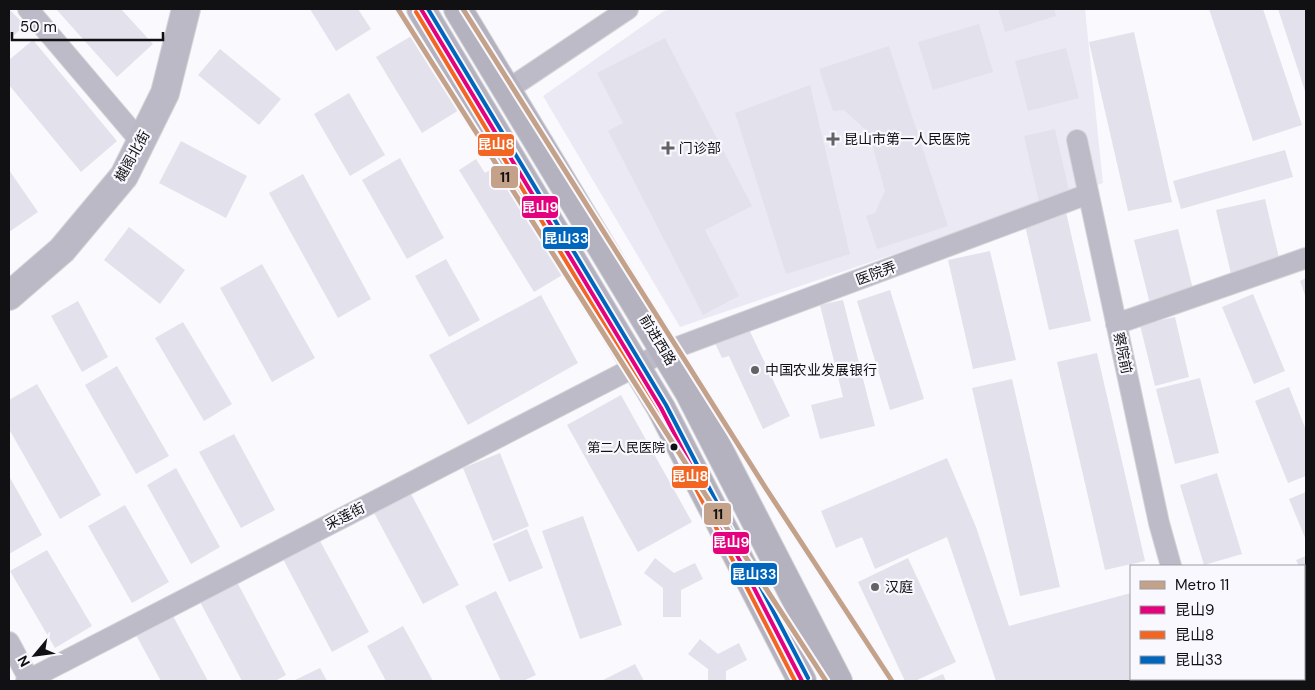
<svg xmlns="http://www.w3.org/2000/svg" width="1315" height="690" viewBox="0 0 1315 690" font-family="'DM Sans','Noto Sans SC',sans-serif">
  <rect width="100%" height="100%" fill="#faf9fe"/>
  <path fill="#ebeaf4" d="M673,9H1085L1103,183L680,327L543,96L664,11Z"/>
  <path fill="#e3e1eb" d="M9,9L25,25L9,40Z
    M56,9H121L153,44L117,77Z
    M310,9H358L371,29L336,51Z
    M998,9H1054L1056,16L1005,32Z
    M1209,9H1263L1302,125L1253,141Z
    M1278,9H1306V94Z
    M979,24L993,72L933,90L918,42Z
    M1134,32L1172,202L1128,211L1089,42Z
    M413,35L459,110L422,133L376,57Z
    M665,38L752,206L705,230L739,296L703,315L608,131L623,123L597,73Z
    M33,40L117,141L81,172L9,85V60Z
    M889,46L948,226L877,249L866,216L875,213L885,191L869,133L844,110L833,111L819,69Z
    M1066,48L1079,98L1028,111L1015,61Z
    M220,49L281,99L259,125L198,75Z
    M810,85L850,254L786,274L735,113Z
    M349,93L385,155L350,176L314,114Z
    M1055,129L1070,195L1039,202L1024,136Z
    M181,141L247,176L226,218L159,183Z
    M1285,150L1293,177L1181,209L1173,181Z
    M400,158L444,238L407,259L362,180Z
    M476,159L485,173L498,165L564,274L534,292L459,170Z
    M9,170L38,212L9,232Z
    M303,174L371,299L338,318L269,193Z
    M1265,199L1280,262L1231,274L1216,210Z
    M1066,212L1091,321L1049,330L1024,221Z
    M129,227L185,270L160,304L104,260Z
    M1178,229L1194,293L1150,304L1134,240Z
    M990,251L1016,360L973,369L948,260Z
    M446,259L480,320L449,337L415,276Z
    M262,264L315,358L272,382L220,288Z
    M1306,278V298L1300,281Z
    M890,290L924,399L890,410L857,301Z
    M1253,294L1285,371L1254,384L1222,307Z
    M541,295L578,363L468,425L429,355Z
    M843,300L875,426L820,439L811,405L843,397L820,305Z
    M78,301L108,357L82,372L51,316Z
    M1175,317L1189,377L1155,386L1140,325Z
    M183,322L232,404L204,421L155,338Z
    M746,323L790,416L763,429L729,356L722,358L713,339Z
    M1097,353L1145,561L1105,570L1057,362Z
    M117,366L169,456L136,474L85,385Z
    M1200,378L1219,453L1175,464L1156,389Z
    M1012,379L1060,587L1020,596L972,388Z
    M37,384L101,495L60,519L9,429V400Z
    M1289,387L1306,430V476L1288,483L1255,401Z
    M621,395L692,522L638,552L567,425Z
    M234,434L275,510L241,528L199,452Z
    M500,453L529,526L493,541L463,468Z
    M947,458L976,527L1009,626L1131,593V679H1176L1177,681H996L947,537L875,569L862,537L836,548L821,511Z
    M176,468L220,547L191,564L147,485Z
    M1217,473L1242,554L1204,565L1180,485Z
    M9,476L42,535L9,554Z
    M410,492L459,585L423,604L373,511Z
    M1306,492V540L1289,499Z
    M125,505L169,582L132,603L88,526Z
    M583,516L622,625L580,639L542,531Z
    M527,529L543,568L509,582L493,544Z
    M319,539L369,632L332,652L283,559Z
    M47,550L92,626L55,648L10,571Z
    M1306,556V584L1304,578V566H1299L1296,560Z
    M655,558L674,573L695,563L703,579L681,590V617H663V588L644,573Z
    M908,558L956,662L915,681H905L858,582Z
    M237,582L286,675L275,681H242L200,602Z
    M496,591L536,675L523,681H501L465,606Z
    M1306,604V643L1304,637V605Z
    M173,616L208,681H161L136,635Z
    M403,626L433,681H386L367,646Z
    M700,639L718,654L739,643L747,660L726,671V681H708V669L688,654Z
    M635,664L644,681H601Z
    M320,668L327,681H293Z
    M943,674L946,681H927Z"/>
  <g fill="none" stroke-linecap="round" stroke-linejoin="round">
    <defs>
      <path id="street" d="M28,9L141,142
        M507,90L628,9
        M1077,140L1159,523L1171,566
        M1116,324L1306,258
        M9,642L30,681
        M1201,679V681
        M26,681L664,352L1088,194"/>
      <path id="secondary" d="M9,296L62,250L124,176L165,93L186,9"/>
      <path id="primary" d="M421,9L661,408L802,681
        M458,9L689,392L838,681"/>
    </defs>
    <use href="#street" stroke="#d6d5d8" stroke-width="22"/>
    <use href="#secondary" stroke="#d6d5d8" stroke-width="30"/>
    <use href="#primary" stroke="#d6d5d8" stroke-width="30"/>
    <use href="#street" stroke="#bdbbc7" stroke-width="20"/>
    <use href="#secondary" stroke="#bcb9c7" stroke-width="28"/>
    <use href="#primary" stroke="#b5b2bf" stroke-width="28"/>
    <defs>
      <path id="bus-1" d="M421,9L661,408L802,681"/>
      <path id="bus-2" d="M416,12L656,411L795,681"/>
      <path id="bus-3" d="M428,9L666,405L808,678"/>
    </defs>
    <use href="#bus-1" stroke="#f9f8ff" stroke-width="8"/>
    <use href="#bus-2" stroke="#f9f8ff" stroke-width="8"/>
    <use href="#bus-3" stroke="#f9f8ff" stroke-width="8"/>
    <use href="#bus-1" stroke="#e5007d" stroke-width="4"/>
    <use href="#bus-2" stroke="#f26522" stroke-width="4"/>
    <use href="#bus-3" stroke="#0065bd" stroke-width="4"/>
    <defs>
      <path id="metro-1" d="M398,9L719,516L826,681
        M463,9L765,487L892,681"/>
    </defs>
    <use href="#metro-1" stroke="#f9f8ff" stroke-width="9"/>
    <use href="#metro-1" stroke="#c4a289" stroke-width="5"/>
  </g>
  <g fill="#636265" stroke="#f9f8ff" stroke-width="2">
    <path d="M830.5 131.5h5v5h5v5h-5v5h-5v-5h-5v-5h5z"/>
    <path d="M665.5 140.5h5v5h5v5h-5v5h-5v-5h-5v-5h5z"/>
    <circle cx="755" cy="370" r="5"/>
    <circle cx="875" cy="587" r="5"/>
  </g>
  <circle fill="#111113" stroke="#f9f8ff" stroke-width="2" cx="674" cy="447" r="4.5"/>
  <g text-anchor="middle" stroke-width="4.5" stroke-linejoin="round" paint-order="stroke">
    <g font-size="13" fill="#111113" stroke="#f9f8ff" text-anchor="end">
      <text x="665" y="452">第二人民医院</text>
    </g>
    <g font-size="14" fill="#111113" stroke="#f9f8ff" text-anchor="start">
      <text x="844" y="144">昆山市第一人民医院</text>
      <text x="679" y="153">门诊部</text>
      <text x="765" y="375">中国农业发展银行</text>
      <text x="885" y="592">汉庭</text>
    </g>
    <g font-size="14" fill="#111113" stroke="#f9f8ff">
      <text transform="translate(132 156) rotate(-61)" y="5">樾阁北街</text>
      <text transform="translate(876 273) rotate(-20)" y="5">医院弄</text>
      <text transform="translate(658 340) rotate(59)" y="5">前进西路</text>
      <text transform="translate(1123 353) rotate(78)" y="5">察院前</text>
      <text transform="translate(345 516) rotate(-27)" y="5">采莲街</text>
    </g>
  </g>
  <g stroke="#f9f8ff" stroke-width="2">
    <rect x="477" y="133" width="38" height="24" rx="5" fill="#f26522"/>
    <rect x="490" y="165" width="29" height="24" rx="5" fill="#c4a289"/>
    <rect x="521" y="195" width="38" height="24" rx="5" fill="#e5007d"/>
    <rect x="542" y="226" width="47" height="24" rx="5" fill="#0065bd"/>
    <rect x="671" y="465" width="38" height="24" rx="5" fill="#f26522"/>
    <rect x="703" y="502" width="29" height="24" rx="5" fill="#c4a289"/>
    <rect x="712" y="531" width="38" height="24" rx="5" fill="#e5007d"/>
    <rect x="730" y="562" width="48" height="24" rx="5" fill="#0065bd"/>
  </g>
  <g font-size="14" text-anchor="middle" font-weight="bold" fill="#fff">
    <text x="496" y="149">昆山8</text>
    <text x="540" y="212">昆山9</text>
    <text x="566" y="243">昆山33</text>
    <text x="690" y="481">昆山8</text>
    <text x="731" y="547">昆山9</text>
    <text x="754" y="579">昆山33</text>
  </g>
  <g font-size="14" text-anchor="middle" font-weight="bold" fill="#111">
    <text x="505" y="182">11</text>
    <text x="718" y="519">11</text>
  </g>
  <rect width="1315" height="690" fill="none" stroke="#111113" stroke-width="20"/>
  <rect x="1130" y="565" width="175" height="115" fill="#f9f8ff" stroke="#9c9ca1"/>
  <rect x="1140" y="581" width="25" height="8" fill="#c4a289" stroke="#9c9ca1"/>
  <text x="1175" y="590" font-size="15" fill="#111113">Metro 11</text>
  <rect x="1140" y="606" width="25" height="8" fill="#e5007d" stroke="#9c9ca1"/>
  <text x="1175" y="615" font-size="15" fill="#111113">昆山9</text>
  <rect x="1140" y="631" width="25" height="8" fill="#f26522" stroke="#9c9ca1"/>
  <text x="1175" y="640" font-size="15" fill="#111113">昆山8</text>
  <rect x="1140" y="656" width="25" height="8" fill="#0065bd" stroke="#9c9ca1"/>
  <text x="1175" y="665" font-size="15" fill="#111113">昆山33</text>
  <g transform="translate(35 655) rotate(241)" stroke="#f9f8ff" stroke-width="4" paint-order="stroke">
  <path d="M0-4L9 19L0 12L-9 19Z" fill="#111113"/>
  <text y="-8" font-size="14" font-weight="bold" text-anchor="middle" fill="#111113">N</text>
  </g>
  <path d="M12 32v8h151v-8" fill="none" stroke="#111113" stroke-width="2.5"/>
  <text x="20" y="32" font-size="15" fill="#111113" stroke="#f9f8ff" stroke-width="4" paint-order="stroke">50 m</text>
</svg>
